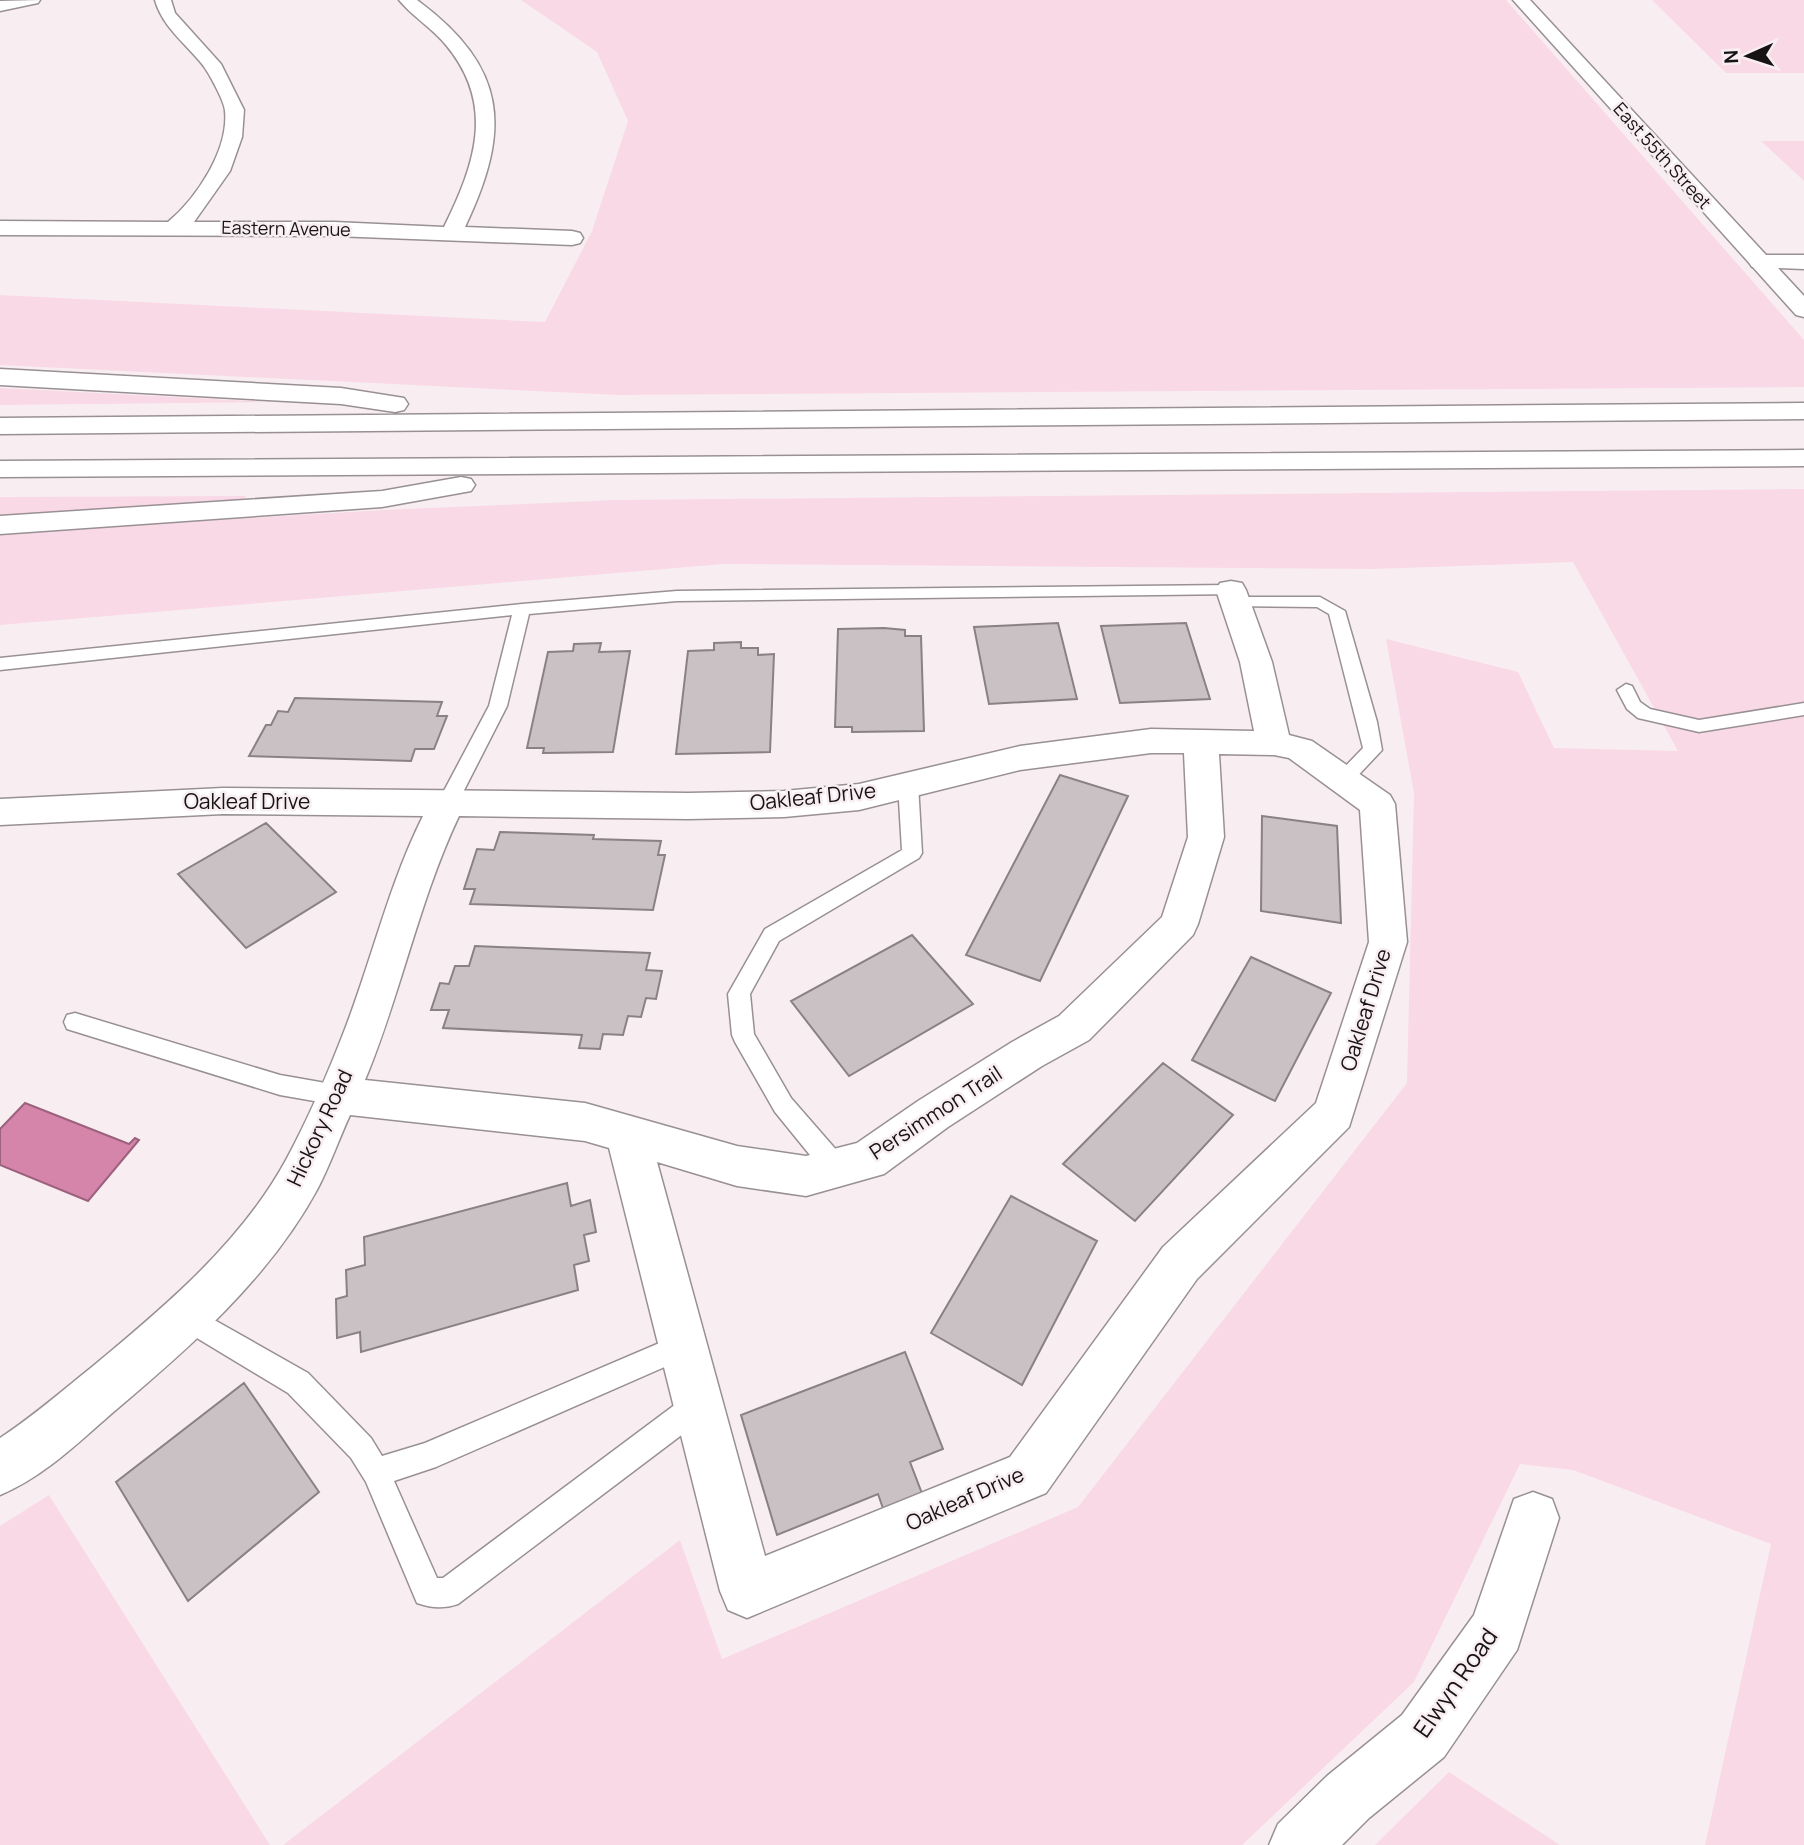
<svg xmlns="http://www.w3.org/2000/svg" width="1804" height="1845" viewBox="0 0 1804 1845" font-family="Manrope,sans-serif">
  <rect width="100%" height="100%" fill="#f8eef2"/>
  <path fill="#f9d9e6" d="M521,0H1506L1804,340V387L618,395L0,365V295L545,322L592,231L628,121L597,52Z
    M1652,0H1804V73H1726Z
    M1761,141H1804V181Z
    M0,388L269,402L0,405Z
    M1804,489V1845H1705L1771,1544L1573,1470L1520,1464L1414,1682L1242,1845H283L680,1540L722,1659L1078,1507L1407,1083L1414,793L1386,639L1518,672L1554,748L1678,751L1573,562L1373,569L723,564L0,625V533L384,510L615,500Z
    M246,496L243,500L0,516V497Z
    M49,1495L270,1845H0V1526Z
    M1449,1772L1560,1845H1375Z"/>
  <path fill="#d584aa" stroke="#9c627d" stroke-width="2" d="M25,1103L129,1144L135,1138L139,1140L88,1201L0,1165V1129Z"/>
  <path fill="#cac1c5" stroke="#8a8185" stroke-width="2" d="M1058,623L1077,699L989,704L974,627Z
    M1186,623L1210,699L1120,703L1101,626Z
    M884,628L905,630V636H921L924,731L852,732V727H835L838,629Z
    M741,642V648H758V655L774,654L770,752L676,754L688,651L714,650V643Z
    M601,643L599,652L630,651L613,752L543,753L544,748H527L548,652L573,651L574,644Z
    M295,698L442,702L437,716H447L434,749H415L411,761L249,756L266,725H271L278,711L288,712Z
    M1060,775L1128,796L1040,981L966,955Z
    M1262,816L1337,826L1341,923L1261,911Z
    M266,823L336,892L246,948L178,874Z
    M500,832L594,835L593,839L661,841L658,855H665L653,910L470,904L475,889H464L477,849L494,850Z
    M912,935L973,1004L849,1076L791,1001Z
    M475,946L650,953L646,970L662,971L656,999L646,998L641,1017L628,1016L623,1035L603,1034L600,1049L579,1048L582,1035L443,1028L449,1010H431L440,983L449,984L455,966H469Z
    M1251,957L1331,993L1275,1101L1192,1060Z
    M1163,1063L1233,1115L1135,1221L1063,1164Z
    M567,1183L571,1206L590,1200L596,1232L584,1235L589,1261L574,1265L578,1290L361,1352L360,1332L337,1338L336,1299L347,1296L346,1270L365,1265L364,1237Z
    M1011,1196L1097,1241L1022,1385L931,1333Z
    M905,1352L943,1449L910,1462L926,1504L887,1520L878,1494L777,1535L741,1415Z
    M244,1383L319,1492L188,1601L116,1482Z"/>
  <g fill="none" stroke-linecap="round" stroke-linejoin="round">
    <defs>
      <path id="service" d="M1231,585L1237,586L1239,590L1237,594L677,601L529,614L507,706L457,804L454,809H440L437,804L489,706L512,615L0,670V658L522,604L677,591Z
        M1235,597H1320L1345,611L1377,722L1382,750L1350,784H1336L1333,779L1363,748L1329,614L1317,607L1229,606L1227,602Z
        M1626,684L1632,686L1640,702L1650,709L1699,720L1804,703V715L1699,732L1638,718L1627,709L1617,690Z
        M908,777L915,779L918,784L922,853L919,858L779,941L750,994L754,1034L791,1098L845,1160L848,1168L845,1176L836,1179L827,1176L775,1112L735,1042L732,1035L728,994L765,929L902,850L898,784L901,779Z
        M75,1013L280,1075L337,1085L345,1088L349,1095L345,1102L337,1105L280,1095L67,1029L64,1022L67,1015Z
        M186,1304L308,1373L371,1438L382,1456L425,1443L683,1333L692,1337L696,1346L692,1355L436,1467L394,1481L437,1578H443L688,1395L698,1391L708,1395L712,1405L708,1415L458,1604C444,1609 431,1608 417,1603L366,1482L351,1458L288,1393L177,1326L173,1317L177,1308Z"/>
      <path id="minor" d="M40,0L38,3L0,11V1Z
        M155,0H171L175,13L221,64L244,110L242,137L230,171L194,222H334L444,227C475,164 496,105 446,45C432,28 412,16 399,0H417C509,68 511,130 465,227L572,231L580,233L583,238L580,243L572,245L334,236L0,235V221L168,222C196,199 229,150 225,111C225,102 208,71 202,64C185,43 162,26 155,0Z
        M1760,255H1804V269L1752,267L1749,262L1752,257Z
        M1231,581L1242,583L1246,590L1272,662L1289,735L1312,741L1390,795L1395,804L1407,942L1349,1127L1197,1279L1046,1493L747,1618L728,1610L720,1591L609,1148L585,1141L350,1115C339,1139 330,1165 318,1188C269,1279 189,1348 111,1414C77,1444 43,1477 0,1495V1438C32,1417 62,1391 92,1367C163,1308 241,1243 286,1160C307,1121 329,1071 345,1029C372,959 389,884 423,816L223,814L0,825V799L223,788L688,793L784,791L859,784L1020,746L1151,729L1254,731L1240,662L1216,590L1220,583ZM1151,753H1184L1188,837L1162,917L1059,1016L1012,1042L918,1101L857,1143L806,1156L737,1146L585,1103L365,1080C401,994 419,900 459,816L688,819L784,817L859,810L1020,770ZM1219,754L1274,755L1289,758L1360,810L1369,942L1316,1103L1163,1247L1010,1457L765,1556L657,1162L737,1186L806,1196L884,1174L948,1127L1042,1066L1089,1040L1193,935L1198,924L1224,837Z
        M1533,1492L1552,1499L1559,1518L1517,1650L1444,1757L1369,1818L1342,1845H1269L1278,1824L1327,1776L1402,1715L1474,1615L1514,1499Z"/>
      <path id="tertiary" d="M1513,0H1530L1804,296V317L1796,315Z"/>
      <path id="motorway" d="M0,369L341,388L404,398L408,404L404,410L395,412L341,404L0,385Z
        M1804,403V419L0,434V418Z
        M1804,450V466L0,477V461Z
        M461,477L471,479L475,485L471,491L382,507L0,534V516L382,491Z"/>
    </defs>
    <use href="#service" stroke="#989093" stroke-width="3"/>
    <use href="#minor" stroke="#989093" stroke-width="3"/>
    <use href="#tertiary" stroke="#989093" stroke-width="3"/>
    <use href="#motorway" stroke="#989093" stroke-width="3"/>
    <use href="#service" fill="#fff" fill-rule="evenodd"/>
    <use href="#minor" fill="#fff" fill-rule="evenodd"/>
    <use href="#tertiary" fill="#fff" fill-rule="evenodd"/>
    <use href="#motorway" fill="#fff" fill-rule="evenodd"/>
  </g>
  <g text-anchor="middle" stroke-width="5" stroke-linejoin="round" paint-order="stroke">
    <g font-size="18" fill="#171315" stroke="#f8eef2">
      <text transform="translate(1662 156) rotate(48)" y="6">East 55th Street</text>
      <text transform="translate(286 229) rotate(1)" y="6">Eastern Avenue</text>
    </g>
    <g font-size="21" fill="#171315" stroke="#f8eef2">
      <text transform="translate(813 797) rotate(-6)" y="7">Oakleaf Drive</text>
      <text x="247" y="809">Oakleaf Drive</text>
      <text transform="translate(1366 1010) rotate(-73)" y="7">Oakleaf Drive</text>
      <text transform="translate(936 1113) rotate(-33)" y="7">Persimmon Trail</text>
      <text transform="translate(320 1128) rotate(-65)" y="7">Hickory Road</text>
      <text transform="translate(965 1499) rotate(-24)" y="7">Oakleaf Drive</text>
    </g>
    <g font-size="24" fill="#171315" stroke="#f8eef2">
      <text transform="translate(1456 1683) rotate(-55)" y="8">Elwyn Road</text>
    </g>
  </g>
  <g transform="translate(1748 56) rotate(267)" stroke="#f8eef2" stroke-width="5" paint-order="stroke">
  <path d="M0-5L12 26L0 18L-12 26Z" fill="#171315"/>
  <text y="-10" font-size="19" font-weight="bold" text-anchor="middle" fill="#171315">N</text>
  </g>
</svg>
